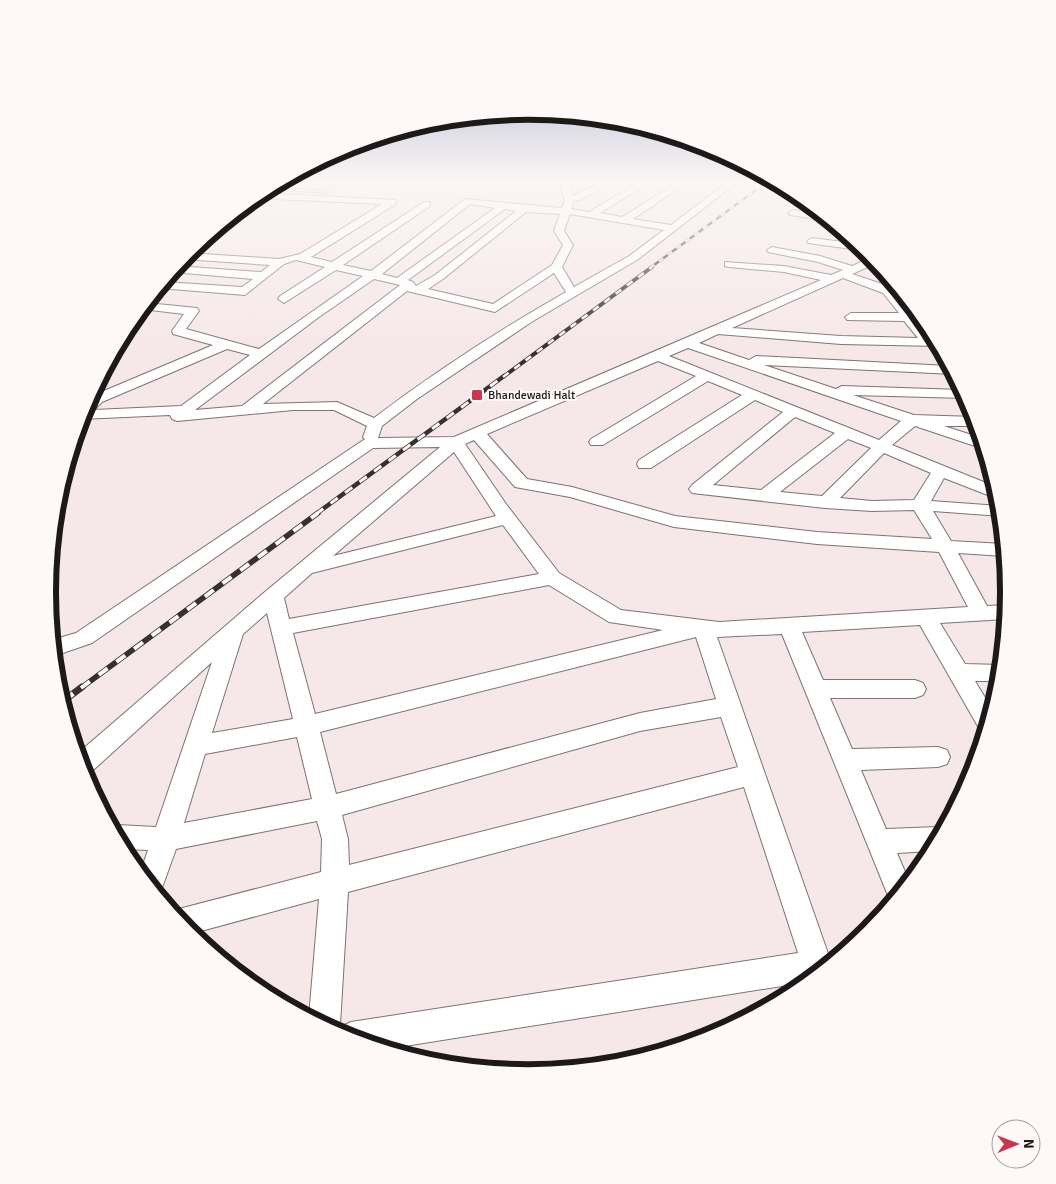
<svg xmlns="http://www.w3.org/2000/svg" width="1056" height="1184" viewBox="0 0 1056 1184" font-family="Signika,sans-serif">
  <rect width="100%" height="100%" fill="#f6e8e9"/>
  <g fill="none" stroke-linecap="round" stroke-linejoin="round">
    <defs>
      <path id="lane" d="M334,181H339L327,193L268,189L272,187L326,191Z"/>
      <path id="street" d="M566,181H575L570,188L573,196L603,181H614L581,200L574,201L571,209L589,212L641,181H652L600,213L622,217L680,181H690L633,219L671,225L729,181H739L637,260L533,321L417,399L382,426L378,438L454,437L821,280L784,272L729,267L725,266V262L784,266L831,275L843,270L818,262L768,252L767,250L772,247L820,256L852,266L872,257L877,263L852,274L891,287L939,346L841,344L718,334L699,343L749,360L756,356L949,366L954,374L764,365L836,389L842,386L962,390L966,398L853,395L914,415L975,417L977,426H944L981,438L984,449L915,426L892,445L996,487L998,499L944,478L931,501L1000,506L1001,516L933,511L951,541L1004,544V556L958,553L987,606L1007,605L1006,619L940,623L965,664L1001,665L1000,681H975L992,709L985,732L980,730L920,625L802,632L823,680H915L923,683L926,689L923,695L915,698H830L852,749L938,747L947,750L950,757L947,764L938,767L861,770L886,829L938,827L944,829L932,851L897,853L909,881L891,903L782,634L717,637L831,962L807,982L386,1049L337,1032L340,1027L351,1022L798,953L744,787L348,892L340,1025L337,1032L309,1017L319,899L190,934L171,911L321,872L322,839L317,821L176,849L159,896L140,873L148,850L123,849L111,827L117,825L156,827L212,662L90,773L84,775L77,754L266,591L440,447L373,448L92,643L54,656L52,640L76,633L365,439L363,437L367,426L334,410H293L177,421L172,419L170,415L81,419L92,396L213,345L173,334L172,331L184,314L142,309L147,303L197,308L199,311L186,329L259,349L363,276L336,270L284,303L278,299L280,296L325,267L296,260L284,264L245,295L159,288L164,282L242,287L253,279L172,272L177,266L261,272L270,265L183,259L188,253L279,259L300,254L382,204L254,198L260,193L396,200V204L311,257L332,262L424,202H430V206L343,265L371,271L465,199L562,208L565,199L560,188ZM470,204L495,208L397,278L382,274ZM505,209L516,211L435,275L416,286L413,282L408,280ZM526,212L560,214L554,231L563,245L552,265L493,304L428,289L443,279ZM570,214L664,230L629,256L574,287L562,267L573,245L564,231ZM554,273L566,292C499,330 435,372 374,418L337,402L263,404L407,291L495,312ZM843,278L883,293L899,313H851L845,317L847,320L904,321L918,338L841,336L732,328ZM374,279L400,285L242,406L195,410L319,317ZM688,348L901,421L879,440L669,356ZM227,349L250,355L181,406L94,410L102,402ZM658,361L696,376L591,439L589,442L591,445H603L708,381L742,395L639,460L637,464L639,468H651L755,400L783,412L692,485L689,489L692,493L825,508L872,511L914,510L932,539L817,532L675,516L572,487L527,479L487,434ZM795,417L835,433L761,490L713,485ZM848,439L871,448L822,496L780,492ZM474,440L515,487L570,497L674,527L817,544L939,552L968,607L719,622L621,610L559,573L506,504L465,444ZM454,452L496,516L333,556ZM884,453L931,473L914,500L872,501L840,498ZM503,525L539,574L289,619L284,598L312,573ZM549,585L609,622L663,630L315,714L293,633ZM267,613L293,719L212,733L243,634ZM696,637L716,699L640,713L336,794L320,732ZM721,717L738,767L349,865L348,839L342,815L640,731ZM297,737L312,799L184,823L205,754Z
        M793,210L823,215L830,221L790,215L788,213Z
        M812,238L858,244L866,251L808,243L807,241Z"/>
    </defs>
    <use href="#lane" stroke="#7e7272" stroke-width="2"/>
    <use href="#street" stroke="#7e7272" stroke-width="2"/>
    <use href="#lane" fill="#fff" fill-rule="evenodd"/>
    <use href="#street" fill="#fff" fill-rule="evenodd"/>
    <defs>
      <path id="rail-far4" d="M650,268L768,181"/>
      <path id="rail-far3" d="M503,377L652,267"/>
      <path id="rail-far2" d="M316,514L504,376"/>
      <path id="rail-far1" d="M81,688L318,513"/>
      <path id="rail" d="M62,702L82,687"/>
    </defs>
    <use href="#rail-far4" stroke="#363030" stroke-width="2.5"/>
    <use href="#rail-far3" stroke="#363030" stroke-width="4"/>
    <use href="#rail-far2" stroke="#363030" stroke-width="4.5"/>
    <use href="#rail-far1" stroke="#363030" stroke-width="5.5"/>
    <use href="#rail" stroke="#363030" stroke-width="7"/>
    <use href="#rail-far4" stroke="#fef8f8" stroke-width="2" stroke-dasharray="5.5" stroke-linecap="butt"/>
    <use href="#rail-far3" stroke="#fef8f8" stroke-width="2.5" stroke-dasharray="7" stroke-linecap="butt"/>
    <use href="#rail-far2" stroke="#fef8f8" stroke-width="3" stroke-dasharray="9" stroke-linecap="butt"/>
    <use href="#rail-far1" stroke="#fef8f8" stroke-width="4" stroke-dasharray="11" stroke-linecap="butt"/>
    <use href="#rail" stroke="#fef8f8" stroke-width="5" stroke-dasharray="14" stroke-linecap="butt"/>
  </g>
  <linearGradient id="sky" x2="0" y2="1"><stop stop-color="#93a4c4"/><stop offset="0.52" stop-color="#fbf5f5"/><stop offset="1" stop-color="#fbf5f5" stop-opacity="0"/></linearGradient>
  <rect width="1056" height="347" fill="url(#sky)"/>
  <rect fill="#c7374f" stroke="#fef8f8" stroke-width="2" x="471" y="389" width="12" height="12" rx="2.5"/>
  <g text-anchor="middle" stroke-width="4" stroke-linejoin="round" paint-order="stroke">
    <g font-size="12" fill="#1e1919" stroke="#fef8f8" text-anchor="start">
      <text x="488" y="399">Bhandewadi Halt</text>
    </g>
  </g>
  <path d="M0 0H1056V1184H0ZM56 592a472 472 0 1 1 944 0a472 472 0 1 1-944 0Z" fill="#fef8f8" fill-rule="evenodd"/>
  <path fill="none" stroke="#1e1919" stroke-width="6" d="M56 592a472 472 0 1 1 944 0a472 472 0 1 1-944 0Z"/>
  <g transform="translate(1016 1144) rotate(89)"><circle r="24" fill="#fef8f8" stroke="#a49f9f"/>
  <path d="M0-4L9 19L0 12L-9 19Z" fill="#c7374f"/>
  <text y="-8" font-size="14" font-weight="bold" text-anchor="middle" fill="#1e1919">N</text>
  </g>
</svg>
